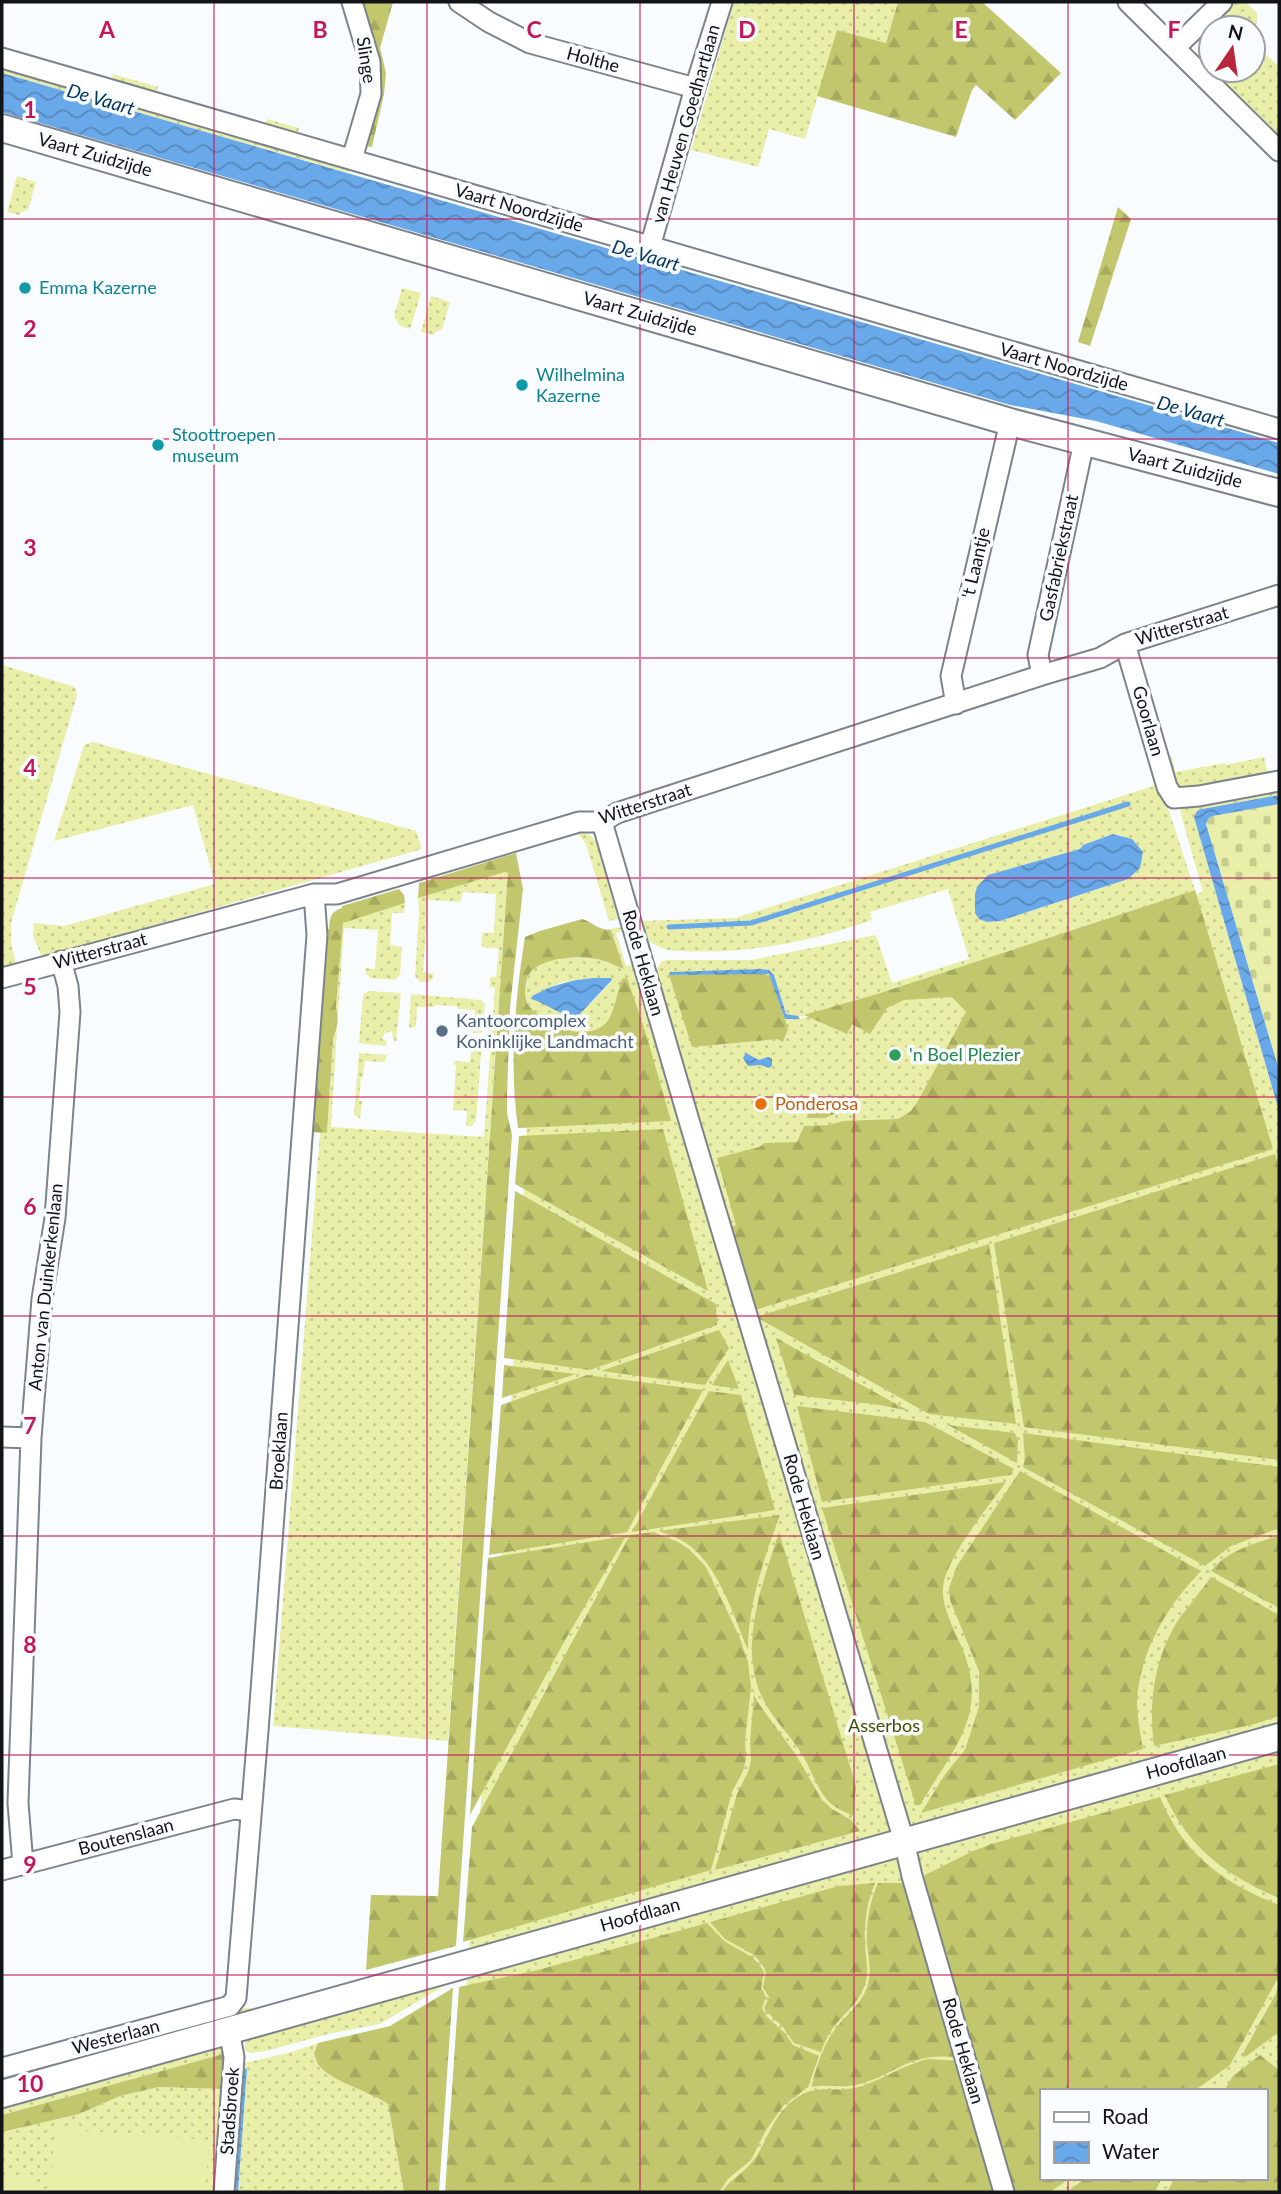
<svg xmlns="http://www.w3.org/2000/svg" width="1281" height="2194" viewBox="0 0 1281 2194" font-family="Lato,sans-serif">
  <defs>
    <pattern id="grass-dots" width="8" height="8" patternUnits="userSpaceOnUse" patternTransform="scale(1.75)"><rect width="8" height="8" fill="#e9eea8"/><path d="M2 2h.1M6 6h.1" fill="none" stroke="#c7cb90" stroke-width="1.8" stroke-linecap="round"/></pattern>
    <pattern id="forest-firs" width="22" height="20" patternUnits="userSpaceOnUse" patternTransform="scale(1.75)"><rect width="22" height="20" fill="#c2c76d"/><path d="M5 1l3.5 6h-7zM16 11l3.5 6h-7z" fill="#a6aa5e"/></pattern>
    <pattern id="cemetery-stones" width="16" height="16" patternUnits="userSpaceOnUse" patternTransform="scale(1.75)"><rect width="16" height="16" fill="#e9eea8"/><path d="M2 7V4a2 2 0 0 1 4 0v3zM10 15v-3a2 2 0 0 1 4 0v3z" fill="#c7cb90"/></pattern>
    <pattern id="water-waves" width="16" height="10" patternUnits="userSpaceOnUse" patternTransform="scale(1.75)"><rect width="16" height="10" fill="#6aa9e9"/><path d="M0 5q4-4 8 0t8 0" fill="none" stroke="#5688bc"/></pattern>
  </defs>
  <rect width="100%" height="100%" fill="#f9fcff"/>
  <path fill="url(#grass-dots)" fill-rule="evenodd" d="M734,2L743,5L745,2H898L886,43L837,30L805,139L769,129L758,167L691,150Z
    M1231,2H1245L1257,13V23L1253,28H1211V70H1253V41L1279,67V143L1193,59L1206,45L1196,35Z
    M2,64L351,165L349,173L2,73Z
    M113,74L158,87L156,95L111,81Z
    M267,119L299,128L297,135L265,126Z
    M17,176L36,182L28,210L23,211L19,215L7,212Z
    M402,288L421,293L410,329L399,325L394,316Z
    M431,296L450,302L442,330L437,331L433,335L421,332Z
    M2,665L72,686L76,689L77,695L11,923V943L16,964L2,967Z
    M93,742L416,831L422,849L42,957L33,936L34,923L64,926L215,884L193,805L54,841L84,745Z
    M1172,756L1175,772L1225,763L1226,765L1264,757L1268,775L1179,793L1164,758Z
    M1160,784L1195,890L877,994L799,1017L786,1014L774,975L769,970L670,972L669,974L678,1002H689L799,1019L938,979L1203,892L1180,811L1182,803L1279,787V795L1202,809L1194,817L1279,1111V2192H453L467,1979H461V1952L469,1949L503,1534L525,1167L531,1008C525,1001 525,990 527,982C528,976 529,971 534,968C547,957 588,956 603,961C610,963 617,967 624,969L612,932L603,930L624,927L626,930L616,933L626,966L637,963L655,972L661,962L666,960H751L876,935L892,983L969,959L948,889L870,912L872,920C804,944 739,956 667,950C650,944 644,938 638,921L735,918ZM1113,834L1123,836L1140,868L1128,879L1000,921L987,922L988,875L1080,849L1083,845ZM593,978H610V983L589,1005L550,1006L532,996L562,982ZM1041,2091H1265V2178H1041Z
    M577,833L588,834L596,841L618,919L609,921L586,844Z
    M508,870L448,1741L273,1726L320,1133H327L333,1038L337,1030L331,1127L484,1137L495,988L490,987V977H496L499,949L481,947L482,933H494L496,894L463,892L461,902L428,900L423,972L433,974V978L429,982H420L415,976L419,913L418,898Z
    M405,903L404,913H392L390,945L402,947L400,975L395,980L370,978L365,972L366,968L375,969L378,930L344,928L338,1015L336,1007L343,922Z
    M368,991L401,993L396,1042L393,1039L392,1031L385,1033L382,1039L387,1041L386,1046L359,1043L363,995Z
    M411,994L481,1000L485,1004L482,1033H473L475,1010L457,1009V1006L435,1005L434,1007H417L416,1026L413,1028H409Z
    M472,1040L482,1041L476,1121L472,1126H466L467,1111L453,1110L456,1065H454V1061L470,1062Z
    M359,1053L387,1055L385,1062L365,1061L363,1077L361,1078L359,1101H362L360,1119L354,1115Z
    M451,1954L455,1955L230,2021L228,2016L230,2012L246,2008L254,2009Z
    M454,1980L380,2024L328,2034L266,2051L251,2053L245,2051V2041L252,2035Z
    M213,2043L227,2047L219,2192H2V2132L79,2114L120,2096L159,2087L222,2089L223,2054L2,2115V2103Z
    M318,2043L314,2053L388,2104L404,2192H238L247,2069L245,2068L235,2192H228L239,2064L288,2053Z"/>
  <path fill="url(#forest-firs)" d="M357,2H393L380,48L386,73L384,94L372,147L366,146Z
    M898,2H982L1061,73L1015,120L976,85L972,90L956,137L817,96L837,30L886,43Z
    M1118,207L1131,219L1090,346L1078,342Z
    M516,853L523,889L510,1007L507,1097V1113L512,1135L456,1946L366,1970L371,1895L438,1896L508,871L418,898L419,883Z
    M399,889L404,895L405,903L343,923L336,1007C339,1018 338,1028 333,1038L327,1133L307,1132L322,929H329C330,918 330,912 342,908V906Z
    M1195,890L1273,1149L755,1310L731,1227L736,1225L717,1158L759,1147L765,1143L797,1142L804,1126L829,1125L843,1121L898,1119L911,1111L918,1101L966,1012L952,997L904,1000L887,1008L870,1034L852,1024L847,1034L804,1015L877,994Z
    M582,919C593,922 597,930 611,930L624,969C617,967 611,963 604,961C585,954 533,956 527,979C525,987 524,999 529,1006C543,1025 585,1043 605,1024C614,1016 617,992 622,979L627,978L647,1037L671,1121L518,1128C509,1065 515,999 525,937L540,931Z
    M762,973L771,976L788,1029L783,1042L777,1039L692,1047L669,975Z
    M813,1097L832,1109L841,1111L825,1118H807Z
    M663,1129L708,1291L515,1184L519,1136Z
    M1275,1154L1279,1168V1460L1024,1427L994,1243Z
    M515,1191L716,1304L717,1325L590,1370L504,1358Z
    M989,1244L1016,1424L929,1414L756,1317Z
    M719,1330L729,1348L705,1385L601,1371Z
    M776,1338L909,1411L880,1405L794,1395Z
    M728,1360L739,1389L712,1385Z
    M504,1365L576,1374L502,1398Z
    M587,1375L703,1390L627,1532L489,1555L501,1405Z
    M709,1391L741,1395L775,1510L632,1532Z
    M797,1406L925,1422L1014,1469L1010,1475L822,1502Z
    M948,1425L1015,1433L1018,1441L1017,1463Z
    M1023,1433L1279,1467V1528L1231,1546L1205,1566L1023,1467L1025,1459Z
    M1020,1471L1201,1571C1167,1606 1140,1651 1137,1701C1137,1717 1140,1733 1143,1749L921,1813L946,1773L965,1750L979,1707V1671L950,1600L949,1588L957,1566Z
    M1006,1482C988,1507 946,1558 943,1587C941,1607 955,1630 962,1648C990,1715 952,1750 920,1805H914V1799L822,1508Z
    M780,1515C764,1558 748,1604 748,1650C734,1617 719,1567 689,1545C680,1538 669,1535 659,1531Z
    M653,1532L678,1542L689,1549L706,1567L739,1636L748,1662L751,1687L745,1741L746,1759L743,1771L732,1792L711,1870L463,1942L472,1827L630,1535Z
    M779,1532L856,1786L853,1816C847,1813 840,1810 834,1806C817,1794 812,1768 800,1751C788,1733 773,1719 763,1699C737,1646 763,1583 779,1532Z
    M626,1536L564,1642L470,1815L488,1558Z
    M1279,1536V1608L1211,1571C1225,1552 1256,1542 1279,1536Z
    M1211,1577L1279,1615V1716L1255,1724L1154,1746C1148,1701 1155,1654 1181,1616C1191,1603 1201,1591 1211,1577Z
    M754,1695L759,1704L796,1755L822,1800L832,1809L851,1820L860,1831L715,1870L737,1794L748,1772L751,1760L750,1742Z
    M1279,1764V1898C1227,1876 1188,1848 1165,1795Z
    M1160,1797C1183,1854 1223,1883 1279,1905V1976L1230,2065L1194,2091H1041V2178H1070L1050,2192H1010L921,1877L973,1851L995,1843Z
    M875,1883C867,1902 864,1921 865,1942C865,1957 870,1969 865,1984C860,2002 844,2013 833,2028C828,2035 824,2043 821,2052L794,2043L783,2027L766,2011L764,2008L769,1997L763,1987L766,1971L760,1962L754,1955L725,1939L710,1922L839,1886Z
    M878,1883H906L960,2058C910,2050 897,2075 856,2085C841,2088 827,2084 812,2087C814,2071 825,2042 836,2028C846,2015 860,2005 866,1990C873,1973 868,1958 867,1942C866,1921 870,1902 878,1883Z
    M707,1923L724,1941L752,1957L758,1963L764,1972L761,1988L766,1997L762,2008L767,2017L785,2033L793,2045L819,2056L808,2087L783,2106L766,2130L751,2160L728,2179L719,2192H445L459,1987L538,1970Z
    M453,1988L439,2192H404L388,2104C370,2091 329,2081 318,2064C316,2060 315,2056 314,2053L318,2043L390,2026Z
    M1279,1988V2032L1245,2057L1242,2055Z
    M223,2054L222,2089L159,2087L120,2096L79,2114L2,2132V2115Z
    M1260,2055L1279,2070V2192H1167L1175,2178H1265V2091H1224L1233,2076Z
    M928,2059L960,2061L998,2192H722C730,2179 743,2174 752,2162C766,2145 770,2123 786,2107C815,2078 831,2096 862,2086C885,2078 904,2065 928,2059Z
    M1086,2178H1162L1155,2192H1066Z"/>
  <path fill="url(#cemetery-stones)" d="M1279,804V1070L1206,824L1209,818L1213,816Z"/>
  <path fill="#e9eea8" d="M55,2129L209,2140L205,2192H50Z
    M2,2178L36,2180L35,2192H2Z"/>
  <path fill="url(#water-waves)" d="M2,73L1279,443V474L1096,421L1010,405L2,112Z
    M1279,795V804L1213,816L1209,818L1206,824L1279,1070V1111L1194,817L1197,811L1202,809Z
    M1113,834L1132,839L1143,852L1140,868L1128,879L1000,921L987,922L979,919L975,913V894L977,887L988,875L1080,849L1083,845Z
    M760,969L769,970L774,975L786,1014L798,1016L800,1019H785L769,974L669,975L670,972Z
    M593,978H611L612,980L577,1017C563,1018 547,1003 531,999L532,996C552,985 570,980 593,978Z
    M746,1053L759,1060L768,1057L772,1059V1066L769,1068L761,1065L748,1066L743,1058Z
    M244,2068L247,2069L238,2192H235Z"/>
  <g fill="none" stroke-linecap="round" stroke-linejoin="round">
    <path stroke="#6aa9e9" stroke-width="5" d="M669,927L751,923L1128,804"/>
    <defs>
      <path id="street" d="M352,2L370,62L371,94L352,159
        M459,2L489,22L530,43L695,88
        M1128,2L1279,151
        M1175,48L1222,2
        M2,58L1279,429
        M650,247L695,88L722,2
        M1125,644L1167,787L1174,798L1199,796L1279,781
        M1042,675L1038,655L1084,442
        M956,704L951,676L1010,422
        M602,822L690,1124L904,1841L912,1876L1004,2192
        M2,978L314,894H337L579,822H602L617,813L1042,675L1100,658L1125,644L1279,595
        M2,1437L31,1438
        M23,1865L18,1803L31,1438L42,1299L55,1218L70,1012L68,986L61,961
        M2,1870L234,1809L251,1811
        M2,2068L230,2006L236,1998L258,1731L317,935L314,894
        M224,2192L234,2057L229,2030"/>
      <path id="secondary" d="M2,128L1010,422L1279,493
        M2,2094L1279,1737"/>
    </defs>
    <use href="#street" stroke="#7d838a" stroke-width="23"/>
    <use href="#secondary" stroke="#7d838a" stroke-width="30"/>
    <use href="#street" stroke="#fff" stroke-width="19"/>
    <use href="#secondary" stroke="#fff" stroke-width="26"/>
  </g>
  <path fill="none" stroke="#c2185b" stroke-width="2" stroke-opacity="0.55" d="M214,2V2192M427,2V2192M640,2V2192M854,2V2192M1068,2V2091M2,219H1279M2,439H1279M2,658H1279M2,878H1279M2,1097H1279M2,1316H1279M2,1536H1279M2,1755H1279M2,1975H1279M1068,2178V2192"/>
  <g fill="#0f9aa8" stroke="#f9fcff" stroke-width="2.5">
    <circle cx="25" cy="288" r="7"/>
    <circle cx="522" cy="385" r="7"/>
    <circle cx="158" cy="445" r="7"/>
  </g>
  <circle fill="#5c6f8a" stroke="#f9fcff" stroke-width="2.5" cx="442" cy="1031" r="7"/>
  <circle fill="#2e9e5b" stroke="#f9fcff" stroke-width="2.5" cx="895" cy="1055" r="7"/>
  <circle fill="#e8710a" stroke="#f9fcff" stroke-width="2.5" cx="761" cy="1104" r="7"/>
  <g text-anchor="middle" stroke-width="7" stroke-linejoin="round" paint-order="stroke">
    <g font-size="18" fill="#121417" stroke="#f9fcff">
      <text transform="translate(366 60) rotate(81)" y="6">Slinge</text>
      <text transform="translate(593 60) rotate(15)" y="6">Holthe</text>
      <text transform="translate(686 124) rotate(-74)" y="6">van Heuven Goedhartlaan</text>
      <text transform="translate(95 155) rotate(16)" y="6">Vaart Zuidzijde</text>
      <text transform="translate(519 208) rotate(16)" y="6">Vaart Noordzijde</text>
      <text transform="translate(640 314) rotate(16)" y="6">Vaart Zuidzijde</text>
      <text transform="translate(1064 367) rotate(16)" y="6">Vaart Noordzijde</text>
      <text transform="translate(1185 468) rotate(14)" y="6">Vaart Zuidzijde</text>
      <text transform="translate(1059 558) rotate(-78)" y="6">Gasfabriekstraat</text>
      <text transform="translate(976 563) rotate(-77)" y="6">'t Laantje</text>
      <text transform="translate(1182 626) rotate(-17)" y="6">Witterstraat</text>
      <text transform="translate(1148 721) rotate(74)" y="6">Goorlaan</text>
      <text transform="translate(645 804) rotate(-18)" y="6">Witterstraat</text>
      <text transform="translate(100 951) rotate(-15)" y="6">Witterstraat</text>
      <text transform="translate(643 963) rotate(74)" y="6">Rode Heklaan</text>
      <text transform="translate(46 1287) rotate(-84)" y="6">Anton van Duinkerkenlaan</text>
      <text transform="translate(279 1451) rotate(-86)" y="6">Broeklaan</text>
      <text transform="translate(804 1507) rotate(74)" y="6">Rode Heklaan</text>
      <text transform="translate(1186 1763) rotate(-15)" y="6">Hoofdlaan</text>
      <text transform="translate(126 1837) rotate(-15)" y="6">Boutenslaan</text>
      <text transform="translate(640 1915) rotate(-16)" y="6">Hoofdlaan</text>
      <text transform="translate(116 2037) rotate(-15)" y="6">Westerlaan</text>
      <text transform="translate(963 2051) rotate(74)" y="6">Rode Heklaan</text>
      <text transform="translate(230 2111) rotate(-86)" y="6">Stadsbroek</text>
    </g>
    <g font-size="18" fill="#0d838f" stroke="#f9fcff" text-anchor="start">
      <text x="39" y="294">Emma Kazerne</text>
      <text x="536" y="381">Wilhelmina<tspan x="536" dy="21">Kazerne</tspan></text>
      <text x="172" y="441">Stoottroepen<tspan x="172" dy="21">museum</tspan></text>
    </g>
    <g font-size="18" fill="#4e5e75" stroke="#f9fcff" text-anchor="start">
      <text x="456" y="1027">Kantoorcomplex<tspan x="456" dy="21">Koninklijke Landmacht</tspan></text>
    </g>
    <g font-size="18" fill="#27864d" stroke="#f9fcff" text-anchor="start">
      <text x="909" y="1061">'n Boel Plezier</text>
    </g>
    <g font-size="18" fill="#c56008" stroke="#f9fcff" text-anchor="start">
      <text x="775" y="1110">Ponderosa</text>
    </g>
    <g font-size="18" fill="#484a01" stroke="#f9fcff">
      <text x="884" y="1732">Asserbos</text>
    </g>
    <g font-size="19" font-style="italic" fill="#04355d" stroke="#f9fcff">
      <text transform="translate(101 99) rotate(16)" y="7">De Vaart</text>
      <text transform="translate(646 255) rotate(16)" y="7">De Vaart</text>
      <text transform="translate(1191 411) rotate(16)" y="7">De Vaart</text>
    </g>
  </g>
  <g font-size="23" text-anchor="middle" font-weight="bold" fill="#c2185b" stroke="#f9fcff" stroke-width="7" stroke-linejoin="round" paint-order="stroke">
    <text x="107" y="38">A</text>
    <text x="320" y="38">B</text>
    <text x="534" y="38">C</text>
    <text x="747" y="38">D</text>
    <text x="961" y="38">E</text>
    <text x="1174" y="38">F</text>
    <text x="30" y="118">1</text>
    <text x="30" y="337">2</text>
    <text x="30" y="556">3</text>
    <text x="30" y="776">4</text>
    <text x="30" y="995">5</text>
    <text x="30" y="1215">6</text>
    <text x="30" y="1434">7</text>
    <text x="30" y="1653">8</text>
    <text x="30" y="1873">9</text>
    <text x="30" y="2092">10</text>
  </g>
  <rect width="1281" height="2194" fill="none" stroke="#121417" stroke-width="7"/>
  <rect x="1040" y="2089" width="228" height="91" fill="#f9fcff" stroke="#9d9fa2" stroke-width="2"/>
  <rect x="1054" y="2112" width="35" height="10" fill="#ffffff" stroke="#9d9fa2" stroke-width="2"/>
  <text x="1102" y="2124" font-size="21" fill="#121417">Road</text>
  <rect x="1054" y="2142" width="35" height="21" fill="url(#water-waves)" stroke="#9d9fa2" stroke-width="2"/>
  <text x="1102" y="2159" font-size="21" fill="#121417">Water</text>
  <g transform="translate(1232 49) rotate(13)"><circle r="33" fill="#f9fcff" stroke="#9d9fa2" stroke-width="2"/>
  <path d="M0-5L12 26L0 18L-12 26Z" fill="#b82639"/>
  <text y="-10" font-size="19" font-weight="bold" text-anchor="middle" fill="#121417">N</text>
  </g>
</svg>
